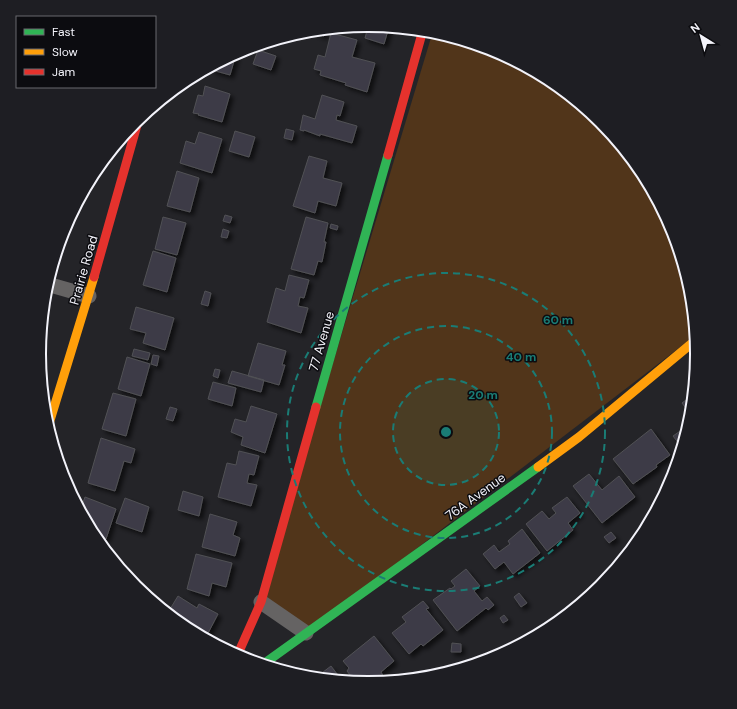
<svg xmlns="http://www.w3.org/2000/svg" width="737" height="709" viewBox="0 0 737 709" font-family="'DM Sans',sans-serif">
  <defs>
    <filter id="shadow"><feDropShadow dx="3.5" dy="3.5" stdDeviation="2" flood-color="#0009"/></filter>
  </defs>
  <rect width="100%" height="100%" fill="#242428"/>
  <path fill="#51351a" d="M433,31L495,50L552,81L602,122L643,172L673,229L692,290L696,335L306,633L261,602Z"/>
  <path fill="#3c3b46" stroke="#515155" filter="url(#shadow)" d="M369,25L389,27L384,44L365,38L367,31L354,26Z
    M323,29L326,30L324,36L314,32V30Z
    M331,33L357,40L352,57L375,63L367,92L345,85L346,83L320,75L321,71L314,69L318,55L325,57Z
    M258,50L276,56L271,70L253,64Z
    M236,54L230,75L212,70L213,66Z
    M205,86L230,94L222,122L198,115L199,114L193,113L198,95L203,96Z
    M322,95L344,102L340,116L337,115L336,120L357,126L352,143L320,134V136L304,130V131L300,130L303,115L315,119Z
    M286,129L294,131L292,140L284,138Z
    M235,131L255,137L249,157L229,151Z
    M199,132L222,139L212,173L180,163L186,141L195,144Z
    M309,156L327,161L323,178L342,183L336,206L318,201L315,213L293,206Z
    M177,171L199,178L190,212L167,206Z
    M225,215L232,217L230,223L223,221Z
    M163,217L186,223L177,255L155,249Z
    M306,217L328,223L324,242H326L322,262L318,261L314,275L291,269Z
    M331,224L338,226L337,230L330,228Z
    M223,229L229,231L227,238L221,237Z
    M153,251L176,258L167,292L143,285Z
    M289,275L309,280L304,298L300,297L298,306L308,308L301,333L267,322L276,288L285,291Z
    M205,291L211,293L208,306L201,304Z
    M136,307L174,318L165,350L143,343L146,333L130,329Z
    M258,343L286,351L282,365H285L279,385L248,376Z
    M134,349L150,353L148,360L132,356Z
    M153,355L159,356L157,366L151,364Z
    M127,357L150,364L141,396L118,389Z
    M215,369L220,370L218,378L213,376Z
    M232,371L264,380L261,392L228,383Z
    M213,382L236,388L232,406L208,399Z
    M113,393L136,399L126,436L102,429Z
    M694,394L692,416L682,403Z
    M251,406L277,414L265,453L241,445L243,437L231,432L235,419L246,422Z
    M170,407L177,409L173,421L166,419Z
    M691,421L683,449L673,436L689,425L688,424Z
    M651,429L670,455L656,465L657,467L633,484L613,459Z
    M101,438L135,449L131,463L124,461L115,491L88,483Z
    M239,451L259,456L254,475L249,474L247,483L257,485L251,506L218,497L227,463L236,465Z
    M681,454L678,465L673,459Z
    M589,474L602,490L619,476L635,497L602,523L573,486Z
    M183,491L203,497L199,516L178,510Z
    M85,497L116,509L106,539L93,535L80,511Z
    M567,497L580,513L568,523L573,530L547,551L526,524L542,511L549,519L556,513L552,508Z
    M125,498L149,507L142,532L116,523Z
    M210,514L237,522L233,535L240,538L235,556L202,547Z
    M522,529L540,553L513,574L504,562L495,569L483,554L494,545L499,552L510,544L508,541Z
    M611,532L616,538L609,543L604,537Z
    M196,554L232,563L226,587L212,583L209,596L187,589Z
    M111,558L119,562L117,566Z
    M466,569L480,586L474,591L482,601L487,597L494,605L488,610L486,608L457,631L433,600L450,588L451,589L455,586L451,581Z
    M519,593L527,603L521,607L514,597Z
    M178,596L197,608L199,604L218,614L205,639L185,628L167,614Z
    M423,601L429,608L426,609L443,630L423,646L421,644L409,654L392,633L406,622L402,617Z
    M504,615L508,620L503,623L500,618Z
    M374,636L394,661L381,672L383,676L373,684L356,683L347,671L349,668L343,661Z
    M452,643L461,644V652H451Z
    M331,666L337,674L336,678L339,681L314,679Z"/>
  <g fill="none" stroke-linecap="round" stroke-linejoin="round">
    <path stroke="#656363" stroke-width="15" d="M47,284L89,296
      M261,602L306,633"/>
    <path stroke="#30b455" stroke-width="9" d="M316,407L388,155
      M262,665L538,467"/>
    <path stroke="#ff9f0a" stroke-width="9" d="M48,427L94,277
      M538,467L579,437L697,339"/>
    <path stroke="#e5322d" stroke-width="9" d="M388,155L423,30
      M94,277L139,118
      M237,656L261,602L316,407"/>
  </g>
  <circle cx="446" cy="432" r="53" fill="#1a7c75" fill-opacity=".12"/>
  <g fill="none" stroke="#1a7c75" stroke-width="2" stroke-dasharray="7 5">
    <circle cx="446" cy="432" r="53"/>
    <circle cx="446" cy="432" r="106"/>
    <circle cx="446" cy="432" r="159"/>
  </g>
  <g text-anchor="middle" stroke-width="3" stroke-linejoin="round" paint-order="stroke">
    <g font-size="13" fill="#f3f3fa" stroke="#0c0c10">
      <text transform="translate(83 270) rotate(-74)" y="5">Prairie Road</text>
      <text transform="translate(321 341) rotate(-74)" y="5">77 Avenue</text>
      <text transform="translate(475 496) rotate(-36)" y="5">76A Avenue</text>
    </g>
  </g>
  <path d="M0 0H737V709H0ZM46 354a322 322 0 1 1 644 0a322 322 0 1 1-644 0Z" fill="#1e1e23" fill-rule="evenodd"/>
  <path fill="none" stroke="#f3f3fa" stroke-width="2" d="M46 354a322 322 0 1 1 644 0a322 322 0 1 1-644 0Z"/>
  <circle cx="446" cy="432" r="6" fill="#1a7c75" stroke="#0c0c10" stroke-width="2"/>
  <g font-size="12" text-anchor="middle" font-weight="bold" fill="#1a7c75" stroke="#0c0c10" stroke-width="3" stroke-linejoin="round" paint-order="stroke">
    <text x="558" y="324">60 m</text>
    <text x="521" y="361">40 m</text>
    <text x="483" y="399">20 m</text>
  </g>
  <rect x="16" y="16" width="140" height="72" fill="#0c0c10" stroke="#68686e"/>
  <rect x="24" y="29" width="20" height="6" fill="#30b455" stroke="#68686e"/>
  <text x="52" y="36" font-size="12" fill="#f3f3fa">Fast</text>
  <rect x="24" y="49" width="20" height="6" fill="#ff9f0a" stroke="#68686e"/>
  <text x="52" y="56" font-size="12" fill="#f3f3fa">Slow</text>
  <rect x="24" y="69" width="20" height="6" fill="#e5322d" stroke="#68686e"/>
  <text x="52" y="76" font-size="12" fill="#f3f3fa">Jam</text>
  <g transform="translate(701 36) rotate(323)" stroke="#0c0c10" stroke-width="3" paint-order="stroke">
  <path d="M0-3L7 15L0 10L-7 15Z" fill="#f3f3fa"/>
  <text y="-6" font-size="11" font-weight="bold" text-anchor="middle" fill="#f3f3fa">N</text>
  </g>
</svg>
